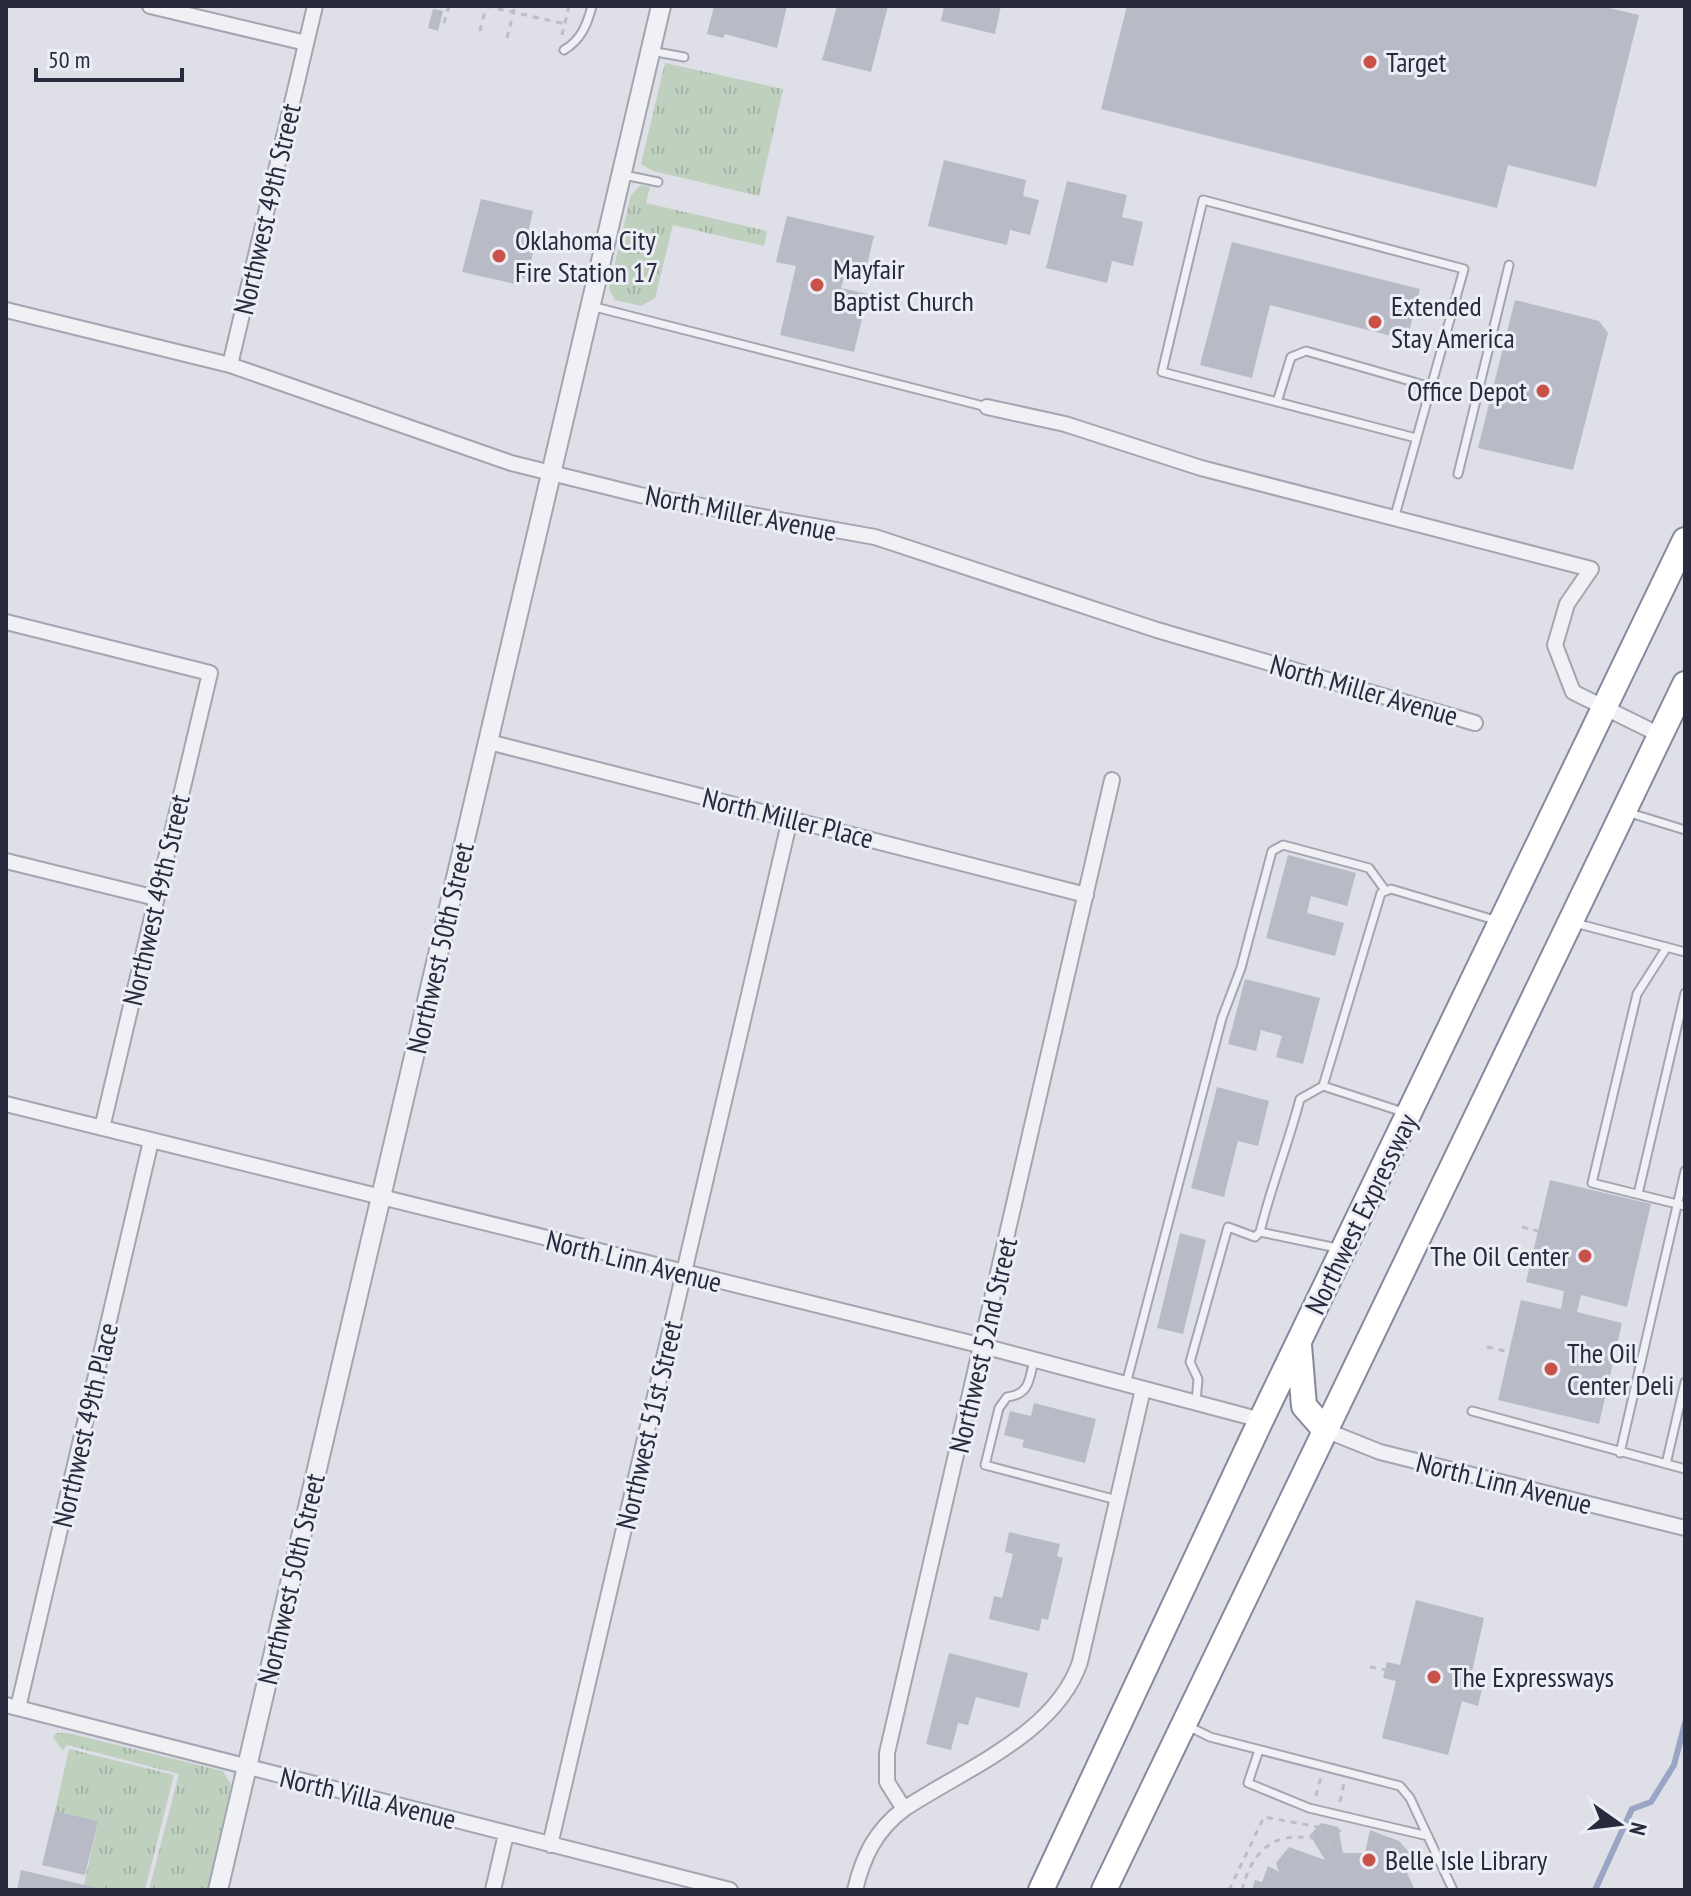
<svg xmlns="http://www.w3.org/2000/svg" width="1691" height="1896" viewBox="0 0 1691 1896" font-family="'PT Sans Narrow',sans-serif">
  <defs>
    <pattern id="grass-tufts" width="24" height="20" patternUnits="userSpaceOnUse" patternTransform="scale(2)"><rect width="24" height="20" fill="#bfd0bf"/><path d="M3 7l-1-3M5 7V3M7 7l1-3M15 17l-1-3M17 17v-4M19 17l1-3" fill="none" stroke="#a4b3a5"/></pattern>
  </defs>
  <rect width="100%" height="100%" fill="#dedfe7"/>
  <path fill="url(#grass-tufts)" d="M665,63L783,89L759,196L653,171L641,164Z
    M641,185L650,187L646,203L767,231L764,246L673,225L655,298L641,306L615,300L609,289L631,195Z
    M56,1733H68L223,1771L231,1785L208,1890H149L179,1774L67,1745L63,1751L53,1737Z
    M69,1749L174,1775L145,1890H107L84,1885L98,1821L55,1811Z"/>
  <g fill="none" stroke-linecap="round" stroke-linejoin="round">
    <path stroke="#9aa5c6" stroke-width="6" d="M1595,1890L1632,1809L1651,1802L1674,1765L1685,1723"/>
  </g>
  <path fill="#b8bac6" d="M714,6H787L777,48L725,34L723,38L707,34Z
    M837,6H888L871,72L822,60Z
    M944,6H1001L995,34L941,21Z
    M1127,6H1600L1639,15L1596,187L1508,165L1497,208L1101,109Z
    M433,9L443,11L438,31L428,28Z
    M944,160L1026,180L1023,196L1039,200L1030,235L1010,230L1007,245L928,226Z
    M1067,181L1127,195L1122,217L1143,222L1133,266L1112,261L1107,283L1046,268Z
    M481,199L533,211L527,237L536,239L527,279L516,276L515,284L462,272Z
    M787,216L874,236L863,282L844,277L841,288L868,294L854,352L780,335L796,266L776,262Z
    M1232,242L1420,289L1407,340L1270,305L1252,378L1200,365Z
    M1515,300L1599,321L1608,333L1573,470L1478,448Z
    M1288,855L1356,873L1347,906L1311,896L1307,913L1344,923L1335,956L1266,938Z
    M1245,979L1320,998L1303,1064L1276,1057L1282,1036L1261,1030L1256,1051L1228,1044Z
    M1217,1087L1269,1101L1258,1146L1238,1141L1224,1197L1191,1188Z
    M1550,1180L1651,1204L1627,1307L1581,1295L1577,1312L1622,1323L1599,1424L1498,1400L1521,1300L1561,1309L1564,1291L1526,1282Z
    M1180,1233L1206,1240L1183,1334L1157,1328Z
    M1034,1403L1096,1419L1085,1463L1022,1447L1024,1440L1004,1435L1010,1411L1031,1416Z
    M1009,1532L1060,1544L1057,1556L1063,1558L1048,1620L1042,1618L1039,1631L989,1619L994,1596L1002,1598L1013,1554L1005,1552Z
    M1416,1600L1484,1618L1469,1685L1482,1689L1478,1706L1462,1701L1448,1755L1382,1738L1396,1681L1383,1678L1387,1662L1400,1665Z
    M949,1653L1028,1673L1019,1708L976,1697L968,1725L958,1723L951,1750L926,1744Z
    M55,1811L98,1821L85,1875L42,1865Z
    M1321,1823L1338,1827L1343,1853H1365L1370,1830L1399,1841L1420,1864L1407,1873L1415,1890H1252L1255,1880L1262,1882L1268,1866L1279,1872L1276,1863L1289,1847L1325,1860L1310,1835Z
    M21,1870L102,1889V1890H17Z"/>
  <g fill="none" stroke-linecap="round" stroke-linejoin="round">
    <defs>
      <path id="service" d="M564,50C581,40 587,25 592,6
        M651,51L684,57
        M624,175L658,182
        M591,306L987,407
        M1277,402L1291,357L1306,351L1431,387
        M1458,474L1509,265
        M1394,519L1464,269L1203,200L1162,372L1416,438
        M1630,813L1685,830
        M1575,923L1685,952
        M1667,947L1637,994L1592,1183L1685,1206
        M1323,1086L1403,1112
        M1638,1194L1685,993
        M1260,1232L1337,1248
        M1034,1360C1029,1380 1030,1394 1007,1397L999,1408L985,1465L1117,1500
        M1126,1384L1222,1018L1241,968L1272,851L1283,845L1369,868L1385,890
        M1196,1403L1198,1379L1190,1362L1228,1227L1255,1237L1260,1232C1271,1186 1288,1145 1300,1099L1323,1086L1381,893L1391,889L1498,921
        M1472,1411L1685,1469
        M1620,1453L1685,1171
        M1666,1464L1685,1382
        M1188,1726L1210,1737L1400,1786L1410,1798L1453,1890
        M1259,1750L1248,1783L1309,1808L1428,1836"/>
      <path id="minor" d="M150,6L306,43
        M6,310L230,365L511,463L640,495L875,537L1157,630L1475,723
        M230,365L315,6
        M987,407L1065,424L1201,468L1591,569L1567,604L1555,645L1573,692L1660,735
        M6,622L210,673L102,1128
        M489,742L1086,895
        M6,861L156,898
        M6,1104L983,1346L1261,1420
        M1325,1430L1380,1452L1685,1528
        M6,1705L730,1890
        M18,1708L151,1141
        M904,1809C964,1769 1056,1734 1080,1662L1143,1389
        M550,1845L790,819
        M493,1890L506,1834
        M855,1890C863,1856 876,1830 904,1809L887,1782V1753L1112,780"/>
      <path id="tertiary" d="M218,1890L661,6"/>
      <path id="trunk" d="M1299,1345L1304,1406L1325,1430
        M1041,1890L1261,1420L1685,540
        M1104,1890L1685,684"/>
    </defs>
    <use href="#service" stroke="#a4a5b1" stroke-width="11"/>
    <use href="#minor" stroke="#a4a5b1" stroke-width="18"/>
    <use href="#tertiary" stroke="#a4a5b1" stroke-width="22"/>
    <use href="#trunk" stroke="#86899d" stroke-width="28"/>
    <path stroke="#bcbdc5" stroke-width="3" stroke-dasharray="6 6" stroke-linecap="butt" d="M486,6L565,24
      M444,23L449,6
      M480,31L486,6
      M562,35L569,6
      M507,38L515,6
      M1522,1227L1538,1231
      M1487,1347L1509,1352
      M1370,1667L1398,1672
      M1316,1796L1321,1777
      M1340,1802L1344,1783
      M1324,1830L1333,1856
      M1229,1890L1264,1817L1341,1831
      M1242,1890C1251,1854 1271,1832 1310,1838L1323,1828"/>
    <use href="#service" stroke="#f0f1f5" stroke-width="7"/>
    <use href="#minor" stroke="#f0f1f5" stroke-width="14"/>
    <use href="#tertiary" stroke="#f0f1f5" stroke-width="18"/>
    <use href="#trunk" stroke="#fff" stroke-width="24"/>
  </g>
  <g fill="#c85247" stroke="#edeef5" stroke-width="3">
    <circle cx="1370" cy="62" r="8"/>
    <circle cx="499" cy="256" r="8"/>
    <circle cx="817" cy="285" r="8"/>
    <circle cx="1375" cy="322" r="8"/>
    <circle cx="1543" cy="391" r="8"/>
    <circle cx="1585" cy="1256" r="8"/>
    <circle cx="1551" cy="1369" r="8"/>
    <circle cx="1434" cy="1677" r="8"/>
    <circle cx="1369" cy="1860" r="8"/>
  </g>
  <g text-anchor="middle" stroke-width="6" stroke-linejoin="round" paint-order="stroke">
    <g font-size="28" fill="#282a3d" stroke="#edeef5" text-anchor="start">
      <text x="1386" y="72">Target</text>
      <text x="515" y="250">Oklahoma City<tspan x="515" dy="32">Fire Station 17</tspan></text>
      <text x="833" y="279">Mayfair<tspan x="833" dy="32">Baptist Church</tspan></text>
      <text x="1391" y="316">Extended<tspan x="1391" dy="32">Stay America</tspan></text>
      <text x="1527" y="401" text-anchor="end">Office Depot</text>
      <text x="1569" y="1266" text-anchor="end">The Oil Center</text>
      <text x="1567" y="1363">The Oil<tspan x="1567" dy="32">Center Deli</tspan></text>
      <text x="1450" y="1687">The Expressways</text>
      <text x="1385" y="1870">Belle Isle Library</text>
    </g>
    <g font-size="28" fill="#282a3d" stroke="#edeef5">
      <text transform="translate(267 209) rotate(-77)" y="10">Northwest 49th Street</text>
      <text transform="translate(741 513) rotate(11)" y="10">North Miller Avenue</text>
      <text transform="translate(1364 690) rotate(16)" y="10">North Miller Avenue</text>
      <text transform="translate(788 818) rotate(14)" y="10">North Miller Place</text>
      <text transform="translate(156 900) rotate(-77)" y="10">Northwest 49th Street</text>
      <text transform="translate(440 948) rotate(-77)" y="10">Northwest 50th Street</text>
      <text transform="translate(1361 1214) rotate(-64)" y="10">Northwest Expressway</text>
      <text transform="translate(634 1261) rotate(14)" y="10">North Linn Avenue</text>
      <text transform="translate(983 1345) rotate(-77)" y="10">Northwest 52nd Street</text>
      <text transform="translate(85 1425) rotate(-77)" y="10">Northwest 49th Place</text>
      <text transform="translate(649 1425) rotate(-77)" y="10">Northwest 51st Street</text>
      <text transform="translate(1504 1483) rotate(14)" y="10">North Linn Avenue</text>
      <text transform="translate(291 1579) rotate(-77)" y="10">Northwest 50th Street</text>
      <text transform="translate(368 1798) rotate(14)" y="10">North Villa Avenue</text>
    </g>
  </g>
  <rect width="1691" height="1896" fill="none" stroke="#282a3d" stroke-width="16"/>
  <g transform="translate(1619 1824) rotate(104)" stroke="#edeef5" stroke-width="6" paint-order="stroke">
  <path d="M0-6L14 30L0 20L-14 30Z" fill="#282a3d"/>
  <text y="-12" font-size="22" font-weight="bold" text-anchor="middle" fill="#282a3d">N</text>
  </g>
  <path d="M36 68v12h146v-12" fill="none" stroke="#282a3d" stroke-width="4"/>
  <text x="48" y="68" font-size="24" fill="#282a3d" stroke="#edeef5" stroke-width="6" paint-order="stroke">50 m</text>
</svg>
